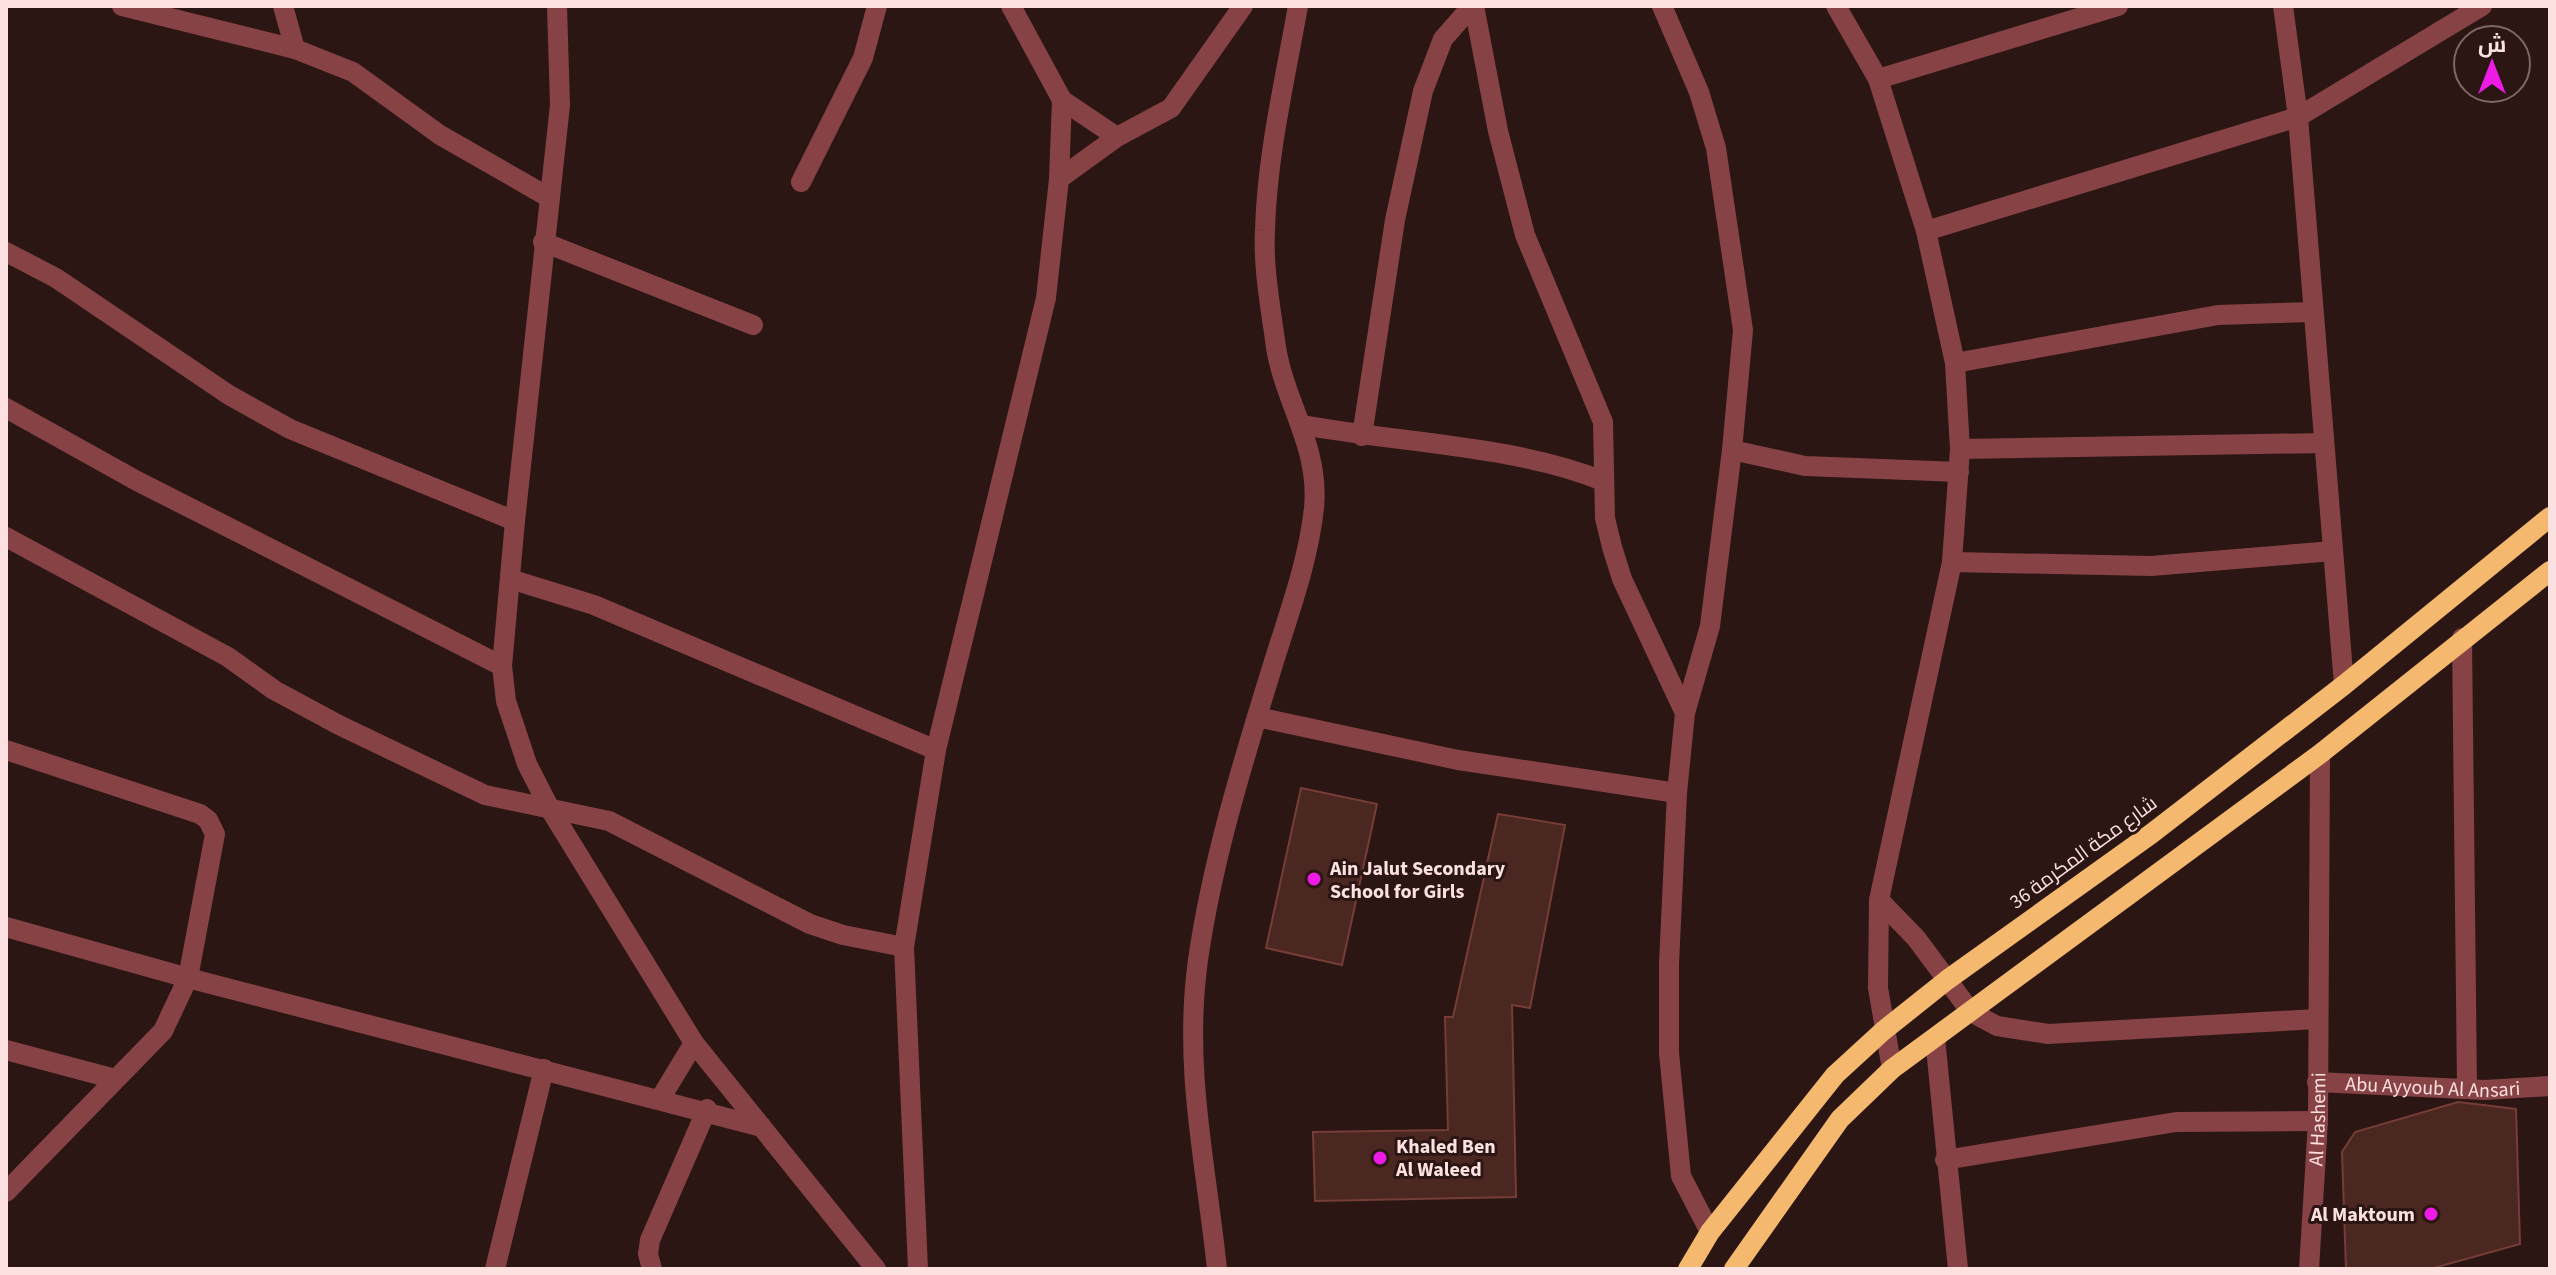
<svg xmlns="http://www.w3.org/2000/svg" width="2556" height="1275" viewBox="0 0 2556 1275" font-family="'Source Sans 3',Cairo,sans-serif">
  <rect width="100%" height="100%" fill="#2b1614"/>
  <path fill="#4b2721" stroke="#753d35" stroke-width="2" d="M1301,788L1377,804L1342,965L1266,948Z
    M1498,814L1565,825L1530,1008L1512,1005L1516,1197L1315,1201L1313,1132L1448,1130L1445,1017H1453Z
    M2458,1102L2516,1109L2520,1244L2430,1269H2346L2342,1152L2355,1132Z"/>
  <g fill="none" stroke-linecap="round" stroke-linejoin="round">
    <g stroke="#864245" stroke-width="20">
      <path d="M122,6L295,49L353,72L440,135L550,198"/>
      <path d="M283,6L295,49"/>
      <path d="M557,6L560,105L515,521L502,666L506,701L527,764L550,809L694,1043L876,1269"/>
      <path d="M1474,6L1498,131L1525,235L1603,422L1605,518L1612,547L1622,579L1685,713L1677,793L1669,964V1053L1681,1176L1710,1232"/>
      <path d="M1662,6L1699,92L1716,148L1743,330L1732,450L1710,626L1685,713"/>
      <path d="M1836,6L1878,79L1926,231L1955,363L1960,449L1952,562L1879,900L1878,988L1892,1069"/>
      <path d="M2283,6L2298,117L2344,685"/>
      <path d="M1878,79L2118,6"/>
      <path d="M1062,100L1117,137"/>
      <path d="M1059,179L1117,137L1171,108L1243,6"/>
      <path d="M801,182L863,58L877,6"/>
      <path d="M1926,231L2298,117L2482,6"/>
      <path d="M543,242L753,325"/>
      <path d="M6,252L56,278L229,395L290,429L515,521"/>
      <path d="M1955,363L2218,315L2312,312"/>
      <path d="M6,408L137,481L502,666"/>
      <path d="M1303,425C1399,443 1514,445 1603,481"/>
      <path d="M1362,436L1395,220L1423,91L1443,39L1472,6"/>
      <path d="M1960,449L2324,443"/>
      <path d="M1732,450L1805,466L1959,472"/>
      <path d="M6,537L228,657L274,690L339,725L485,795L609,821L810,924L843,935L904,947"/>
      <path d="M1952,562L2151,566L2333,551"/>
      <path d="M510,579L594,605L936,750"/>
      <path d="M2462,638L2467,1088"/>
      <path d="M1257,717L1458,760L1677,793"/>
      <path d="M6,750L200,814L208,820L215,834L188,978L163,1031L6,1192"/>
      <path d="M1879,900L1916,938L1971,1012L1997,1026L2048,1034L2317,1019"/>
      <path d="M6,927L188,978L762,1127"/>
      <path d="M1935,1038L1958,1269"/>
      <path d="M6,1050L115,1079"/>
      <path id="s1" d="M2317,1082L2485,1090L2550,1086"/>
      <path d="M660,1099L694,1043"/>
      <path d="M1945,1160L2176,1122L2318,1121"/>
      <path d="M495,1269L544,1069"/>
      <path d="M652,1269L648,1254L650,1240L707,1109"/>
      <path d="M918,1269L904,947L936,750L1046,298L1059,179L1062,100L1011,6"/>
      <path d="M1217,1269C1206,1163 1183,1068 1198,960C1212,862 1242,765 1271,671C1287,618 1308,564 1314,508C1320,444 1282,400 1275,340C1270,304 1263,266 1265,230C1267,155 1285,80 1298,6"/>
      <path id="s2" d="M2309,1269L2318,1121L2320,754"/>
    </g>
    <path stroke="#f4b96f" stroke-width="20" d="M1688,1269L1710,1232L1835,1075L1883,1031L1947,980L2151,834L2344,685L2550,517
      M1734,1269L1840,1119L1892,1069L2320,754L2550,571"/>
  </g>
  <g fill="#ee1be7" stroke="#2b1614" stroke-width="3">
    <circle cx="1314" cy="879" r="8"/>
    <circle cx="1380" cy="1158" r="8"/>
    <circle cx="2431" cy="1214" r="8"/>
  </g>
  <g text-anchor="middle" stroke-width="6" stroke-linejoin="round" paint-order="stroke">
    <g font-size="20" fill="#fde1e0" stroke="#2b1614">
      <text transform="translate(2083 852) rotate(-36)" y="7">شارع مكة المكرمة 36</text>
      <text dy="7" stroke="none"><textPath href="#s1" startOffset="116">Abu Ayyoub Al Ansari</textPath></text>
      <text dy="7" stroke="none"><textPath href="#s2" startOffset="150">Al Hashemi</textPath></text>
    </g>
    <g font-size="20" font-weight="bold" fill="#fde1e0" stroke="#2b1614" text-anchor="start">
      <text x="1330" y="875">Ain Jalut Secondary<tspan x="1330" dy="23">School for Girls</tspan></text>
      <text x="1396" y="1153">Khaled Ben<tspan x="1396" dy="23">Al Waleed</tspan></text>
      <text x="2415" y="1221" text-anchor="end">Al Maktoum</text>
    </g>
  </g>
  <rect width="2556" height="1275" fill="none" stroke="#fde1e0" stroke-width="16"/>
  <g transform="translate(2492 64)"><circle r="38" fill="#2b1614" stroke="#7f6766" stroke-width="2"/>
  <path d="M0-6L14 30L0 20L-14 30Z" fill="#ee1be7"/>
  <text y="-12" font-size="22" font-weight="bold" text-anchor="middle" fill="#fde1e0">ش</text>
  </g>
</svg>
